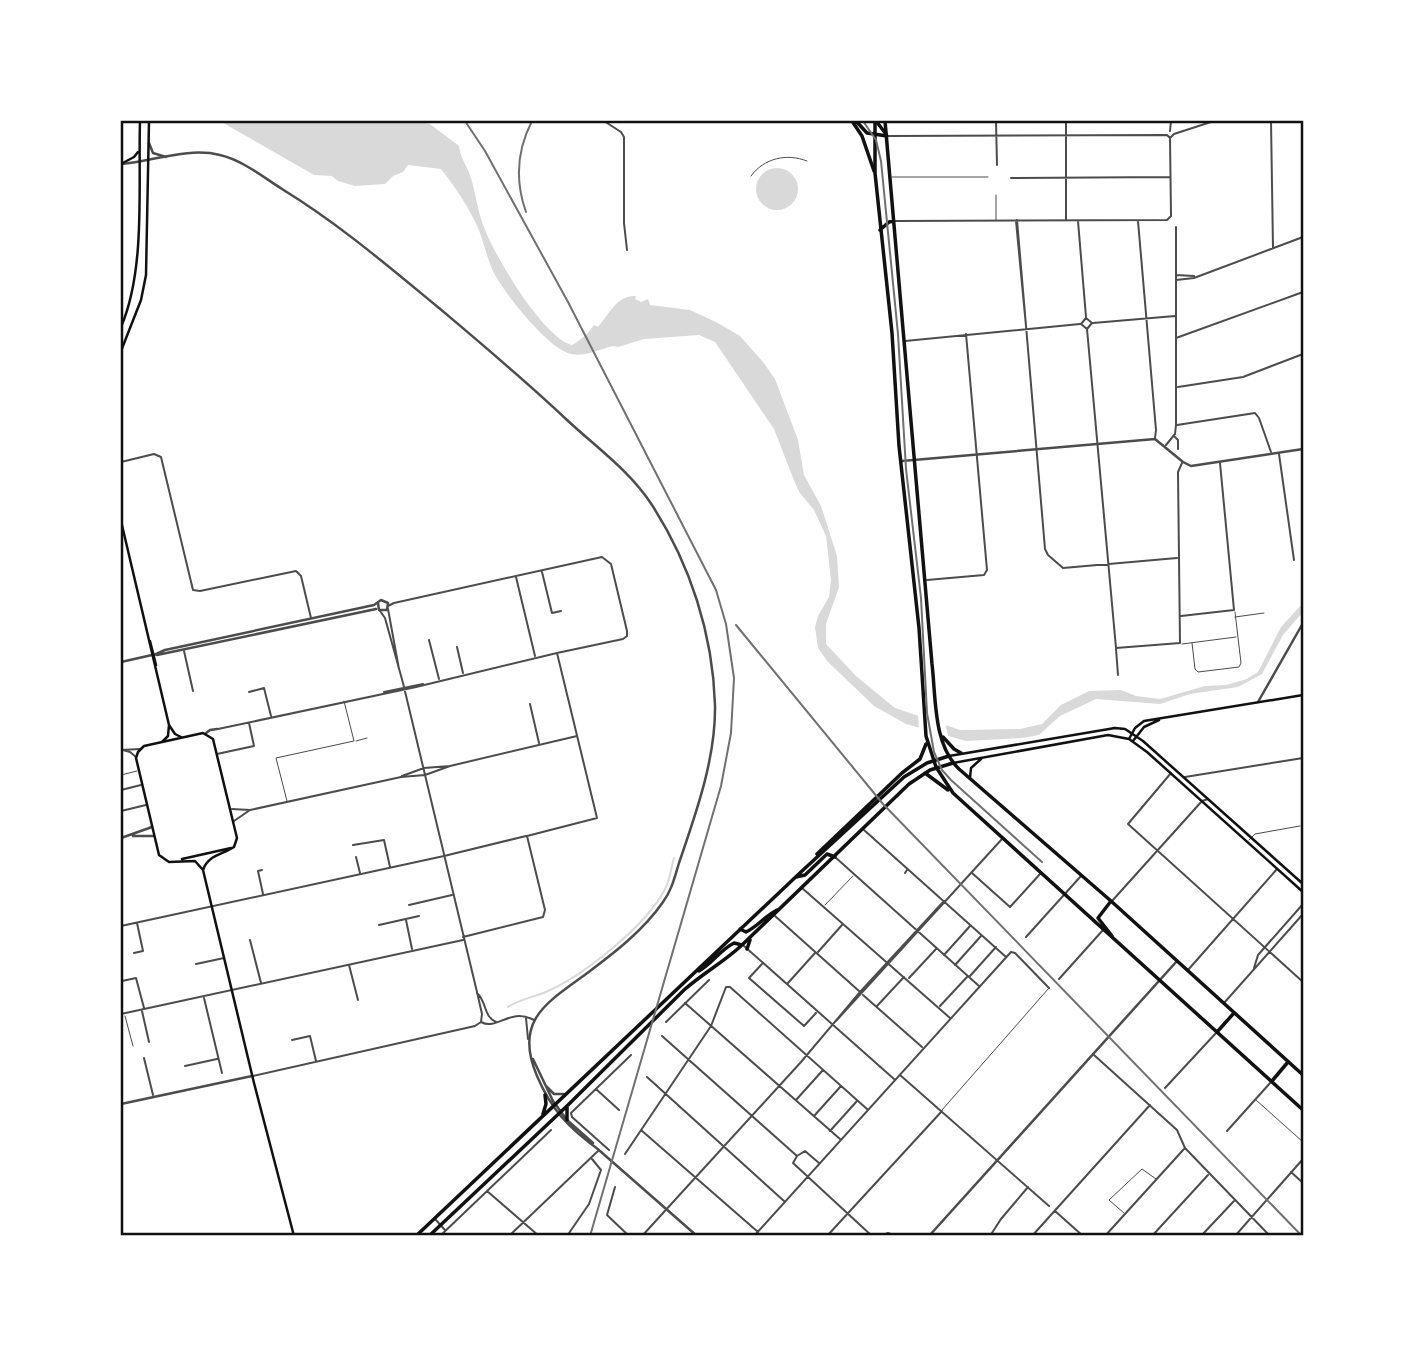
<svg xmlns="http://www.w3.org/2000/svg" width="1424" height="1357" viewBox="0 0 1424 1357" font-family="Barlow,sans-serif">
  <rect width="100%" height="100%" fill="#fff"/>
  <path fill="#d9d9d9" d="M220,121H416L430,124L459,146C460,157 466,164 470,175C475,190 477,207 482,222C492,252 542,337 572,345C581,340 588,334 594,325L598,327C609,314 617,295 636,296L635,299L641,302L648,299L650,305L690,310L716,322L740,336L763,362L775,379L798,440L804,475L821,506L837,556L839,587L826,624V644L856,676L895,708L960,730L1020,729L1042,724L1061,705L1089,691L1121,690L1136,696L1160,699L1205,686L1226,685L1247,679L1258,672L1281,627L1303,603V612L1283,635L1262,674L1238,687L1190,694L1160,704L1096,699L1060,716L1039,735L1022,738L966,741L906,724L874,706L827,661L818,648L815,627L818,616L829,597L831,580L826,536L814,510L800,493L795,483L774,429L715,342L699,335L644,339L618,347L613,346C601,349 584,357 571,354C548,349 505,294 494,273C487,259 484,242 478,228C469,207 455,187 441,169L408,165L403,172L393,176L385,184L355,186L338,181L332,176L314,175Z
    M756 189a21 21 0 1 1 42 0a21 21 0 1 1-42 0Z"/>
  <path fill="#fff" d="M918,713L945,723L949,739L919,731Z"/>
  <g fill="none" stroke-linecap="round" stroke-linejoin="round">
    <path stroke="#d9d9d9" stroke-width="2" d="M508,1007C520,999 535,997 548,991C584,975 647,925 665,889C670,880 671,868 674,858"/>
    <path stroke="#4c4c4c" stroke-width="1" d="M751,176C764,158 787,153 807,161
      M892,177H988
      M996,220V195
      M1235,617L1264,613
      M1192,643L1195,669L1198,672L1239,667L1241,663L1235,612
      M1182,644L1236,637
      M356,741L367,738
      M121,775L137,771
      M287,801L276,758L354,741L344,701
      M1249,840L1255,834L1300,826
      M825,905L853,876
      M125,1016L133,1046
      M1256,1100L1303,1142
      M942,1110L1049,988
      M1124,1213L1109,1200L1142,1169L1156,1179"/>
    <path stroke="#4c4c4c" stroke-width="2" d="M1116,649L1118,675
      M905,873L907,870
      M818,952L842,925"/>
    <path stroke="#4c4c4c" stroke-width="2" d="M604,121L621,132L624,137V223L627,250
      M996,121L997,165
      M1066,121V220
      M1271,121L1273,248
      M1170,131L1171,121
      M889,136L1167,135L1170,138L1174,134L1214,121
      M1011,178L1170,177
      M1017,220L1045,549L1048,555L1063,568L1177,558
      M896,221L1167,220L1171,216L1170,138
      M1016,221L1026,326
      M1078,221L1086,317
      M1138,221L1156,430L1155,438
      M1176,275L1194,276
      M1176,280L1194,278L1303,237
      M1093,323L1175,316
      M1087,329L1081,324L1086,318L1092,323L1087,329L1116,648L1180,643L1178,472L1182,463
      M1176,338L1303,292
      M905,341L1080,324
      M1178,387L1243,377L1303,354
      M1177,425L1255,413L1259,418L1271,452
      M1175,437L1178,440V449
      M1166,445L1175,434L1176,425V227
      M1279,454L1294,560
      M121,462L154,454L161,457L193,590L200,591L296,571L301,576L311,618
      M542,572L552,613L561,611
      M516,577L535,656
      M927,580L984,575L987,570L966,334
      M388,606L394,603L602,557L611,564L627,631V636L623,639L557,653L597,818L527,836L545,910L543,917L463,937
      M388,609L399,669
      M380,611L385,618L403,683L477,992L482,1014L481,1022
      M1181,616L1234,610L1220,463
      M429,640L439,679
      M457,647L463,673
      M184,651L193,691
      M249,692L264,688L271,716
      M384,692L423,684
      M530,704L539,743
      M218,729L416,687L557,653
      M121,750L140,749
      M123,750L130,752L136,757
      M217,754L254,746L249,723
      M1171,773L1128,824L1303,982
      M402,776L424,768L450,766L577,736
      M1185,777L1303,758
      M121,790L141,785
      M232,809L250,810L234,821
      M250,810L401,777L425,775L450,766
      M121,811L146,805
      M864,830L1006,957
      M353,845L384,840L390,867
      M356,857L360,873
      M835,857L979,986
      M262,870L258,871L263,894
      M972,873L1010,907L1040,874
      M802,888L950,1018
      M1112,901L1202,801L1208,799
      M409,905L452,895
      M775,916L859,991
      M406,920L412,949
      M379,925L419,916
      M121,926L444,856L526,836
      M1026,937L1081,876
      M250,940L261,983
      M744,946L894,1079
      M134,953L143,951L137,923
      M944,955L970,926
      M196,964L224,958
      M762,964L749,978L804,1026L816,1013
      M349,965L358,1000
      M955,965L981,936
      M1254,968L1258,955L1303,904
      M1188,970L1277,869
      M970,976L996,947
      M909,978L936,949
      M1059,979L1103,930
      M122,981L136,978L144,1008
      M788,983L815,953
      M477,993C487,1002 483,1016 496,1022
      M863,995L922,1047
      M204,998L222,1073
      M685,1003L840,1139
      M1224,1003L1303,914
      M877,1006L904,977
      M940,1006L967,977
      M142,1011L149,1042
      M121,1014L463,940
      M526,1018L528,1039
      M836,1021L1002,839
      M666,1022L709,980
      M662,1036L797,1156
      M292,1040L310,1036L316,1061
      M1094,1055L1177,1130L1185,1148L1270,1236
      M144,1058L153,1095
      M185,1066L217,1059
      M900,1075L1049,1206
      M253,1076L475,1026L481,1022C498,1031 509,1007 534,1020
      M647,1077L784,1201
      M1165,1088L1216,1033
      M596,1089L619,1110
      M796,1100L823,1070
      M814,1116L841,1086
      M641,1130L758,1232
      M830,1131L857,1101
      M1227,1131L1271,1082
      M609,1150L572,1117L571,1113L631,1055
      M625,1154L711,1026L726,987H730L867,1109
      M819,1163L805,1151L797,1156L793,1163L872,1236
      M1291,1172L1303,1183
      M615,1187L607,1215L629,1236
      M487,1191L539,1236
      M1055,1211L1083,1236
      M435,1219L445,1230
      M440,1236L551,1130
      M509,1236L598,1151
      M567,1236L589,1204L601,1170L592,1159
      M642,1236L801,1062L860,992L944,901
      M754,1236L1011,952L1015,953L1049,988
      M827,1236L942,1111
      M881,1236L888,1233L896,1236
      M990,1236L1001,1219L1028,1187
      M1032,1236L1150,1105
      M1056,1236L1058,1234
      M1105,1236L1184,1149
      M1152,1236L1208,1175
      M1201,1236L1234,1201
      M1235,1236L1303,1159"/>
    <path stroke="#4c4c4c" stroke-width="2.5" d="M149,143L153,153L166,157
      M122,164C153,161 189,147 220,155C242,160 263,177 282,189C339,224 388,266 439,308C483,345 526,381 567,420C596,447 630,471 652,505C690,564 713,634 715,705C716,758 696,813 679,863C675,876 672,890 663,902C643,931 614,953 586,974C548,1002 513,1020 537,1076C552,1111 568,1127 599,1150
      M902,461L1155,439L1183,462L1191,466L1303,449
      M154,655L165,650L374,605L381,600L388,603L387,610H379L378,603
      M157,655L376,609
      M121,662L152,655
      M1258,702L1303,623
      M205,734L210,730L217,729
      M133,836H154
      M121,838L152,827
      M533,1059L553,1101L567,1120L593,1143
      M546,1086L554,1094H564
      M121,1104L252,1076
      M600,1151L697,1236
      M929,1236L1177,961"/>
    <path stroke="#111" stroke-width="2.5" d="M121,164L134,157L138,152
      M121,327C146,269 138,185 140,121
      M121,351L141,300L146,275L149,121
      M121,521L169,725L168,736L162,742
      M150,641L156,665
      M169,725L175,734L181,737
      M1129,739L1135,728L1144,721L1303,695
      M1133,741L1144,727L1159,720
      M949,756L1115,728L1125,729L1143,741L1303,884
      M953,763L1108,735L1129,739L1147,752L1303,892
      M970,778L971,768L981,759
      M182,859L231,848
      M203,870C208,855 222,855 234,847L237,838L213,739L203,733L144,746L138,752L136,758L159,855L169,862L195,861L203,870L254,1083L294,1236"/>
    <path stroke="#111" stroke-width="3.5" d="M852,121L862,136L874,171
      M856,121L867,133L887,136
      M876,121L886,134"/>
    <path stroke="#111" stroke-width="3.5" d="M875,121V173L892,333L899,446L919,628L926,736L936,767L953,793L1303,1110
      M885,121L932,664C936,698 933,744 959,769L1111,901L1303,1075
      M880,230L889,222L894,221
      M943,737L954,749L961,753
      M925,773L948,790
      M817,854L902,773L920,759L926,744
      M796,877L805,875L827,854L835,857
      M1111,901L1098,918L1112,936
      M740,929L746,932C757,927 765,916 777,910
      M747,949L750,940
      M699,971C712,964 720,950 734,943L742,945
      M1217,1032L1234,1013
      M1272,1081L1288,1062
      M567,1107V1120
      M543,1114L546,1104L545,1095
      M416,1236L802,871L904,777L927,763L949,756
      M429,1236L568,1105L684,990C703,973 724,962 742,945L909,784L930,770L953,763"/>
    <path stroke="#707070" stroke-width="2" d="M863,121L876,140L881,161L898,334L906,469L921,598L927,713L934,752L942,770L951,780L1042,862"/>
    <path stroke="#707070" stroke-width="2" d="M465,121L485,151L568,302L716,590L726,624L734,678L731,733L721,786L590,1236
      M526,212C515,181 517,150 532,121
      M736,625L883,804L1302,1236"/>
  </g>
  <rect width="1424" height="1357" fill="none" stroke="#ffffff" stroke-width="245"/>
  <rect x="122" y="122" width="1180" height="1112" fill="none" stroke="#111" stroke-width="2.5"/>
</svg>
